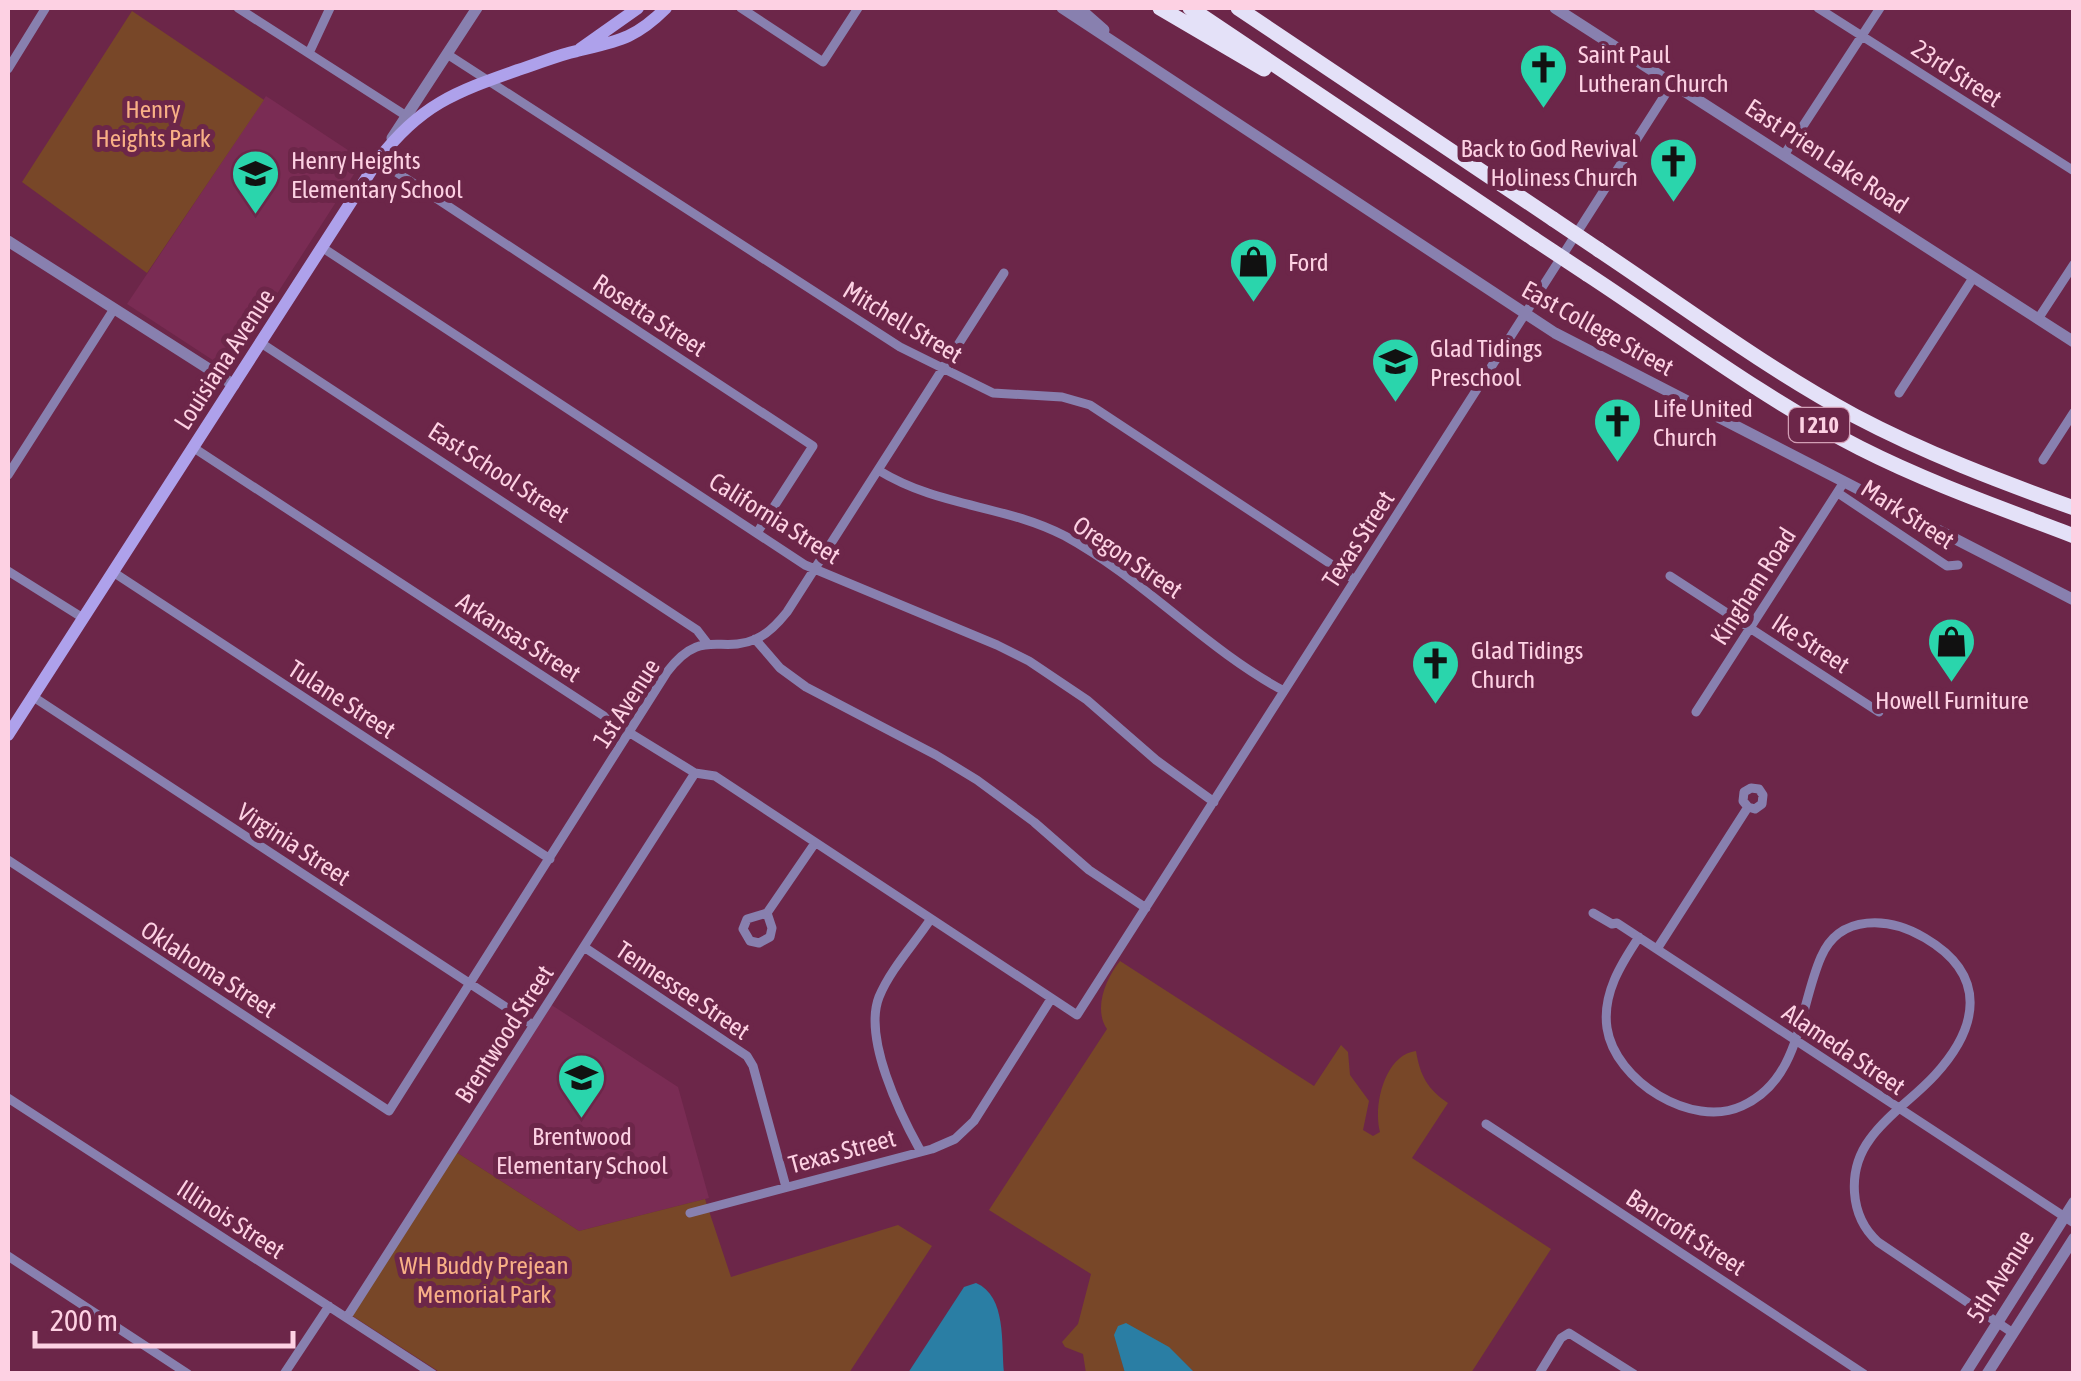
<svg xmlns="http://www.w3.org/2000/svg" width="2081" height="1381" viewBox="0 0 2081 1381" font-family="'Asap Condensed',sans-serif">
  <rect width="100%" height="100%" fill="#6c2649"/>
  <path fill="#7a2c54" d="M266,96L363,160L228,370L127,304Z
    M550,1004L678,1087L709,1198L579,1231L456,1152Z"/>
  <path fill="#784728" d="M132,11L264,100L147,273L22,182Z
    M1120,961L1314,1086L1341,1045L1348,1052L1350,1075L1369,1101L1363,1130L1373,1136L1380,1132C1373,1107 1384,1055 1416,1051C1420,1075 1427,1089 1448,1103L1412,1158L1551,1249L1471,1373H1195C1164,1342 1158,1341 1115,1335L1125,1373H1086L1083,1354L1065,1347L1062,1342L1078,1324L1091,1274L989,1210L1107,1029C1093,1009 1106,978 1120,961Z
    M456,1152L579,1231L705,1199L731,1277L898,1225L932,1246L849,1373H441L351,1315Z"/>
  <path fill="#2a7ea4" d="M976,1283C1007,1296 1001,1344 1004,1373H908L964,1287Z
    M1126,1323L1169,1347L1195,1373H1125L1114,1335L1118,1326Z"/>
  <g fill="none" stroke-linecap="round" stroke-linejoin="round">
    <path stroke="#8880af" stroke-width="9" d="M238,8L408,117
      M741,8L823,62L858,8
      M1818,8L2074,171
      M309,53L330,8
      M447,54L900,347L993,393L1062,397L1090,405L1355,580
      M8,69L45,9L43,8
      M1784,155L1880,8
      M378,160L813,446L757,533
      M323,248L805,565L997,645L1029,661L1087,700L1156,760L1214,802
      M2038,319L2074,264
      M261,343L697,630L707,643
      M1899,393L1973,278
      M194,448L630,733L695,773L715,776L1077,1015L1672,84
      M2043,460L2074,412
      M878,470C940,508 1003,504 1065,536C1142,578 1207,650 1284,691
      M8,475L114,309
      M1838,493L1947,566L1958,565
      M8,571L83,618
      M113,572L550,859
      M1670,576L1879,712
      M755,639L780,668L806,687L936,755L977,780L1034,822L1089,870L1146,908
      M32,696L533,1025
      M1696,712L1844,482
      M8,860L389,1111L667,672C702,626 720,655 756,639C768,634 779,622 787,612L1004,273
      M767,913L772,928L770,937L759,943L750,941L743,929L747,919Z
      M767,913L815,843
      M1593,913L1612,924L1617,923L2074,1223
      M1639,937C1621,964 1602,994 1607,1028C1615,1081 1692,1129 1742,1106C1801,1080 1799,1007 1821,957C1840,913 1890,917 1925,938C1988,975 1979,1027 1935,1075C1914,1098 1888,1114 1870,1139C1847,1170 1849,1216 1878,1242L2013,1333
      M584,947L747,1056L753,1066L786,1187
      M1657,949L1748,807L1755,809L1762,804L1763,795L1759,789L1751,788L1744,792L1743,801L1748,807
      M8,1098L433,1374
      M1486,1124L1864,1374
      M920,1150C900,1114 863,1038 879,997C890,970 914,944 930,920
      M690,1213L932,1149L955,1139L974,1121L1051,999
      M8,1256L188,1374
      M347,1317L695,773
      M284,1374L329,1306
      M1539,1374L1561,1338L1569,1333L1634,1374"/>
    <path stroke="#8880af" stroke-width="11" d="M1062,8L1555,333L2074,600
      M1079,8L1104,30
      M1555,8L2074,342
      M392,138L477,8
      M8,241L234,385
      M1965,1374L2074,1202
      M1987,1374L2074,1238"/>
    <path stroke="#aea1eb" stroke-width="12" d="M580,49L638,8
      M8,735L378,160C420,105 455,92 518,70C538,64 557,55 577,51C618,41 635,39 666,8"/>
    <path stroke="#e4e1f8" stroke-width="15" d="M1160,8L1264,69
      M1190,8L1534,239
      M1238,8L1553,219
      M1599,250C1683,306 1766,368 1855,416C1925,453 1999,481 2074,508
      M1587,274C1677,333 1764,399 1860,448C1929,483 2001,508 2074,536"/>
    <path stroke="#e4e1f8" stroke-width="15" d="M1553,219L1599,250
      M1534,239L1587,274"/>
  </g>
  <defs>
    <symbol id="church-pin" viewBox="-11 -11 22 30"><path d="M0 17L-7.5 6A9.5 9.5 0 1 1 7.5 6Z" fill="#2ad5ac" stroke="#6c2649"/><path d="M-1.2-6h2.4v3.5h3.3v2.4h-3.3V6h-2.4V-.1h-3.3v-2.4h3.3Z" fill="#111"/></symbol>
    <symbol id="school-pin" viewBox="-11 -11 22 30"><path d="M0 17L-7.5 6A9.5 9.5 0 1 1 7.5 6Z" fill="#2ad5ac" stroke="#6c2649"/><path d="M0-5L7-2L0 1L-7-2ZM-4 1L0 2.5L4 1V4Q0 6-4 4Z" fill="#111"/></symbol>
    <symbol id="shop-pin" viewBox="-11 -11 22 30"><path d="M0 17L-7.5 6A9.5 9.5 0 1 1 7.5 6Z" fill="#2ad5ac" stroke="#6c2649"/><path d="M-5-2.5h2.3a2.7 3.5 0 0 1 5.4 0H5L5.5 6h-11ZM-1.5-2.5h3a1.5 2.3 0 0 0-3 0Z" fill="#111"/></symbol>
  </defs>
  <g fill-rule="evenodd">
    <use href="#church-pin" x="1516" y="40" width="55" height="75"/>
    <use href="#church-pin" x="1646" y="134" width="55" height="75"/>
    <use href="#school-pin" x="228" y="146" width="55" height="75"/>
    <use href="#shop-pin" x="1226" y="234" width="55" height="75"/>
    <use href="#school-pin" x="1368" y="334" width="55" height="75"/>
    <use href="#church-pin" x="1590" y="394" width="55" height="75"/>
    <use href="#shop-pin" x="1924" y="614" width="55" height="75"/>
    <use href="#church-pin" x="1408" y="636" width="55" height="75"/>
    <use href="#school-pin" x="554" y="1050" width="55" height="75"/>
  </g>
  <g text-anchor="middle" stroke-width="10" stroke-linejoin="round" paint-order="stroke">
    <rect fill="#6c2649" stroke="#d29eb5" stroke-width="2.5" x="1789" y="408" width="60" height="34" rx="8"/>
    <g font-size="22" font-weight="bold" fill="#fdd1e3">
      <text x="1819" y="433">I 210</text>
    </g>
    <g font-size="25" fill="#fdd1e3" stroke="#6c2649" text-anchor="start">
      <text x="1578" y="63">Saint Paul<tspan x="1578" dy="29">Lutheran Church</tspan></text>
      <text x="1638" y="157" text-anchor="end">Back to God Revival<tspan x="1638" dy="29">Holiness Church</tspan></text>
      <text x="291" y="169">Henry Heights<tspan x="291" dy="29">Elementary School</tspan></text>
      <text x="1288" y="271">Ford</text>
      <text x="1430" y="357">Glad Tidings<tspan x="1430" dy="29">Preschool</tspan></text>
      <text x="1653" y="417">Life United<tspan x="1653" dy="29">Church</tspan></text>
      <text x="1471" y="659">Glad Tidings<tspan x="1471" dy="29">Church</tspan></text>
      <text x="1952" y="709" text-anchor="middle">Howell Furniture</text>
      <text x="582" y="1145" text-anchor="middle">Brentwood<tspan x="582" dy="29">Elementary School</tspan></text>
    </g>
    <g font-size="25" fill="#fdd1e3" stroke="#6c2649">
      <text transform="translate(1957 73) rotate(33)" y="9">23rd Street</text>
      <text transform="translate(1827 156) rotate(33)" y="9">East Prien Lake Road</text>
      <text transform="translate(650 315) rotate(33)" y="9">Rosetta Street</text>
      <text transform="translate(903 322) rotate(31)" y="9">Mitchell Street</text>
      <text transform="translate(1598 328) rotate(29)" y="9">East College Street</text>
      <text transform="translate(224 359) rotate(-57)" y="9">Louisiana Avenue</text>
      <text transform="translate(499 472) rotate(33)" y="9">East School Street</text>
      <text transform="translate(1908 514) rotate(33)" y="9">Mark Street</text>
      <text transform="translate(775 518) rotate(32)" y="9">California Street</text>
      <text transform="translate(1358 539) rotate(-57)" y="9">Texas Street</text>
      <text transform="translate(1128 557) rotate(34)" y="9">Oregon Street</text>
      <text transform="translate(1753 586) rotate(-57)" y="9">Kingham Road</text>
      <text transform="translate(519 637) rotate(33)" y="9">Arkansas Street</text>
      <text transform="translate(1811 643) rotate(33)" y="9">Ike Street</text>
      <text transform="translate(342 699) rotate(33)" y="9">Tulane Street</text>
      <text transform="translate(626 703) rotate(-57)" y="9">1st Avenue</text>
      <text transform="translate(294 844) rotate(33)" y="9">Virginia Street</text>
      <text transform="translate(209 969) rotate(33)" y="9">Oklahoma Street</text>
      <text transform="translate(683 990) rotate(34)" y="9">Tennessee Street</text>
      <text transform="translate(504 1034) rotate(-57)" y="9">Brentwood Street</text>
      <text transform="translate(1844 1049) rotate(34)" y="9">Alameda Street</text>
      <text transform="translate(842 1151) rotate(-15)" y="9">Texas Street</text>
      <text transform="translate(231 1219) rotate(33)" y="9">Illinois Street</text>
      <text transform="translate(1686 1232) rotate(33)" y="9">Bancroft Street</text>
      <text transform="translate(2000 1276) rotate(-58)" y="9">5th Avenue</text>
    </g>
    <g font-size="25" fill="#f8b086" stroke="#6c2649">
      <text x="153" y="118">Henry<tspan x="153" dy="29">Heights Park</tspan></text>
      <text x="484" y="1274">WH Buddy Prejean<tspan x="484" dy="29">Memorial Park</tspan></text>
    </g>
  </g>
  <rect width="2081" height="1381" fill="none" stroke="#fdd1e3" stroke-width="20"/>
  <path d="M35 1331v15h258v-15" fill="none" stroke="#fdd1e3" stroke-width="5"/>
  <text x="50" y="1331" font-size="30" fill="#fdd1e3" stroke="#6c2649" stroke-width="8" paint-order="stroke">200 m</text>
</svg>
